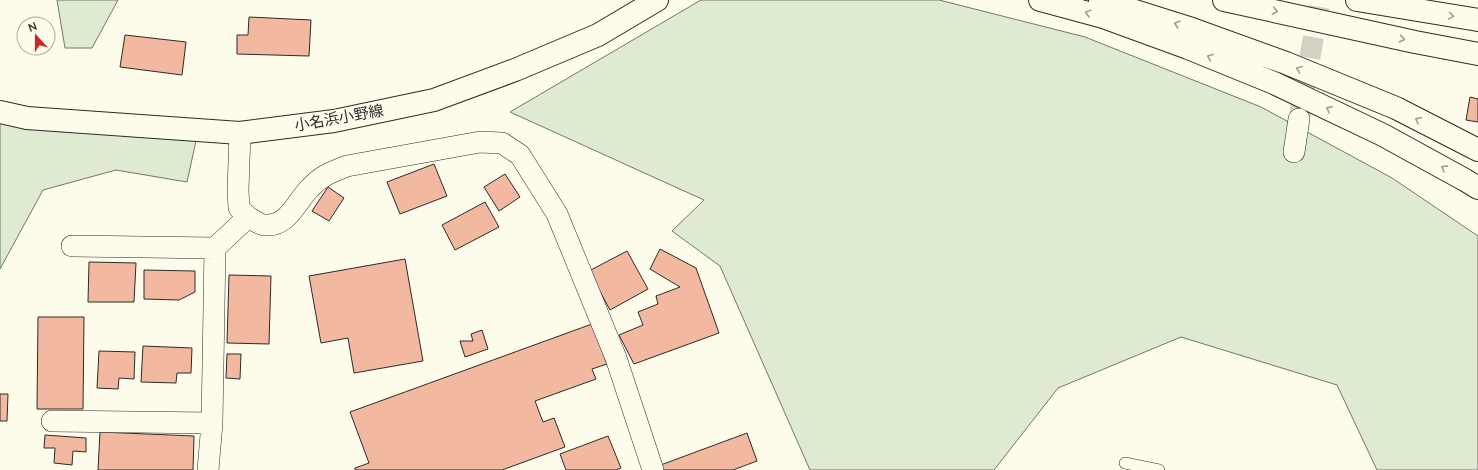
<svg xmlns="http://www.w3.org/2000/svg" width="1478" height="470" viewBox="0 0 1478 470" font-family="Mulish,'Noto Sans JP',sans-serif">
  <rect width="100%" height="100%" fill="#fdfbea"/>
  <path fill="#deebd1" stroke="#74746e" d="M57,0H118L92,48H65Z
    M701,0H939L1085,37L1261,107L1392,178L1478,236V470H1377L1337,385L1181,337L1058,388L994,470H810L720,266L672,231L704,200L510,112Z
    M0,110L196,141L187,182L116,170L43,190L0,269Z"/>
  <path fill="#f2b8a0" stroke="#2b2b2b" d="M249,17L311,20L309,56L237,54V35H248Z
    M125,35L186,42L182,75L120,67Z
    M1470,97L1478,99V122L1466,120Z
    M434,164L447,196L400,214L387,182Z
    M505,174L520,197L499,211L484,187Z
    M328,187L344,198L329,221L312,211Z
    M485,202L499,227L455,250L442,225Z
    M660,249L696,268L719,333L634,364L619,335L643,325L638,312L658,304L656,296L680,287L650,269Z
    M627,251L648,289L610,310L589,271Z
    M405,259L423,361L354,373L348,338L321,343L309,276Z
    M89,262L136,263L134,302H88Z
    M144,270L195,271V292L179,300L144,299Z
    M229,275L271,276L269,344L227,343Z
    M38,317H84L83,409H37Z
    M592,324L607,364L592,369L596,379L535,401L543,422L554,418L565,447L502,470H355V468L369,463L350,412Z
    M482,330L488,349L465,357L460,341H473L471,334Z
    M143,346L192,348L191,373H177L176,383L141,382Z
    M99,351L135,352L134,379L119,378L118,389L97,388Z
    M227,354H241L240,379L226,378Z
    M0,394H8L7,421H0Z
    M100,432L194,436L193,470H98Z
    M747,433L757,461L733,470H659L658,466Z
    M45,435L86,438V452L73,451L72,465L54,463L55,448H44Z
    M608,436L621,468L616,470H566L560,454Z"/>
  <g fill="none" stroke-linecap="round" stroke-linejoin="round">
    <path stroke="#d3d1c4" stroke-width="21" stroke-dasharray="21 10" stroke-linecap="butt" d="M1299,119L1320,0"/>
    <defs>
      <path id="service" d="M1125,463L1159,470"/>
      <path id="minor" d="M1294,152L1299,119
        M248,217C253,220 260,225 265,225C288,227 296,202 310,188C322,175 332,172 347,166L480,142L502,143L520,155L557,214L616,358L653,470
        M72,246L215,248
        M52,421L212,423
        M208,470L212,423L215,248L248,217L239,208L238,190L240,133"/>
      <path id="primary" d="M0,112L27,118L240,133L334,121L434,100L515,70L598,35L657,0"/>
      <path id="motorway" d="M1040,0L1103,17L1188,48L1274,83L1383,135L1465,180L1478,188
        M1100,0L1192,29L1286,63L1396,108L1478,150
        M1224,0L1415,42L1478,54
        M1357,0L1478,20"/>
    </defs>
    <use href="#service" stroke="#2b2b2b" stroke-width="12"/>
    <use href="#minor" stroke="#2b2b2b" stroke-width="22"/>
    <use href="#primary" stroke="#2b2b2b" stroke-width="24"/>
    <use href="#motorway" stroke="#2b2b2b" stroke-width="24"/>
    <use href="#service" stroke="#fdfbea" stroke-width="11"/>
    <use href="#minor" stroke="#fdfbea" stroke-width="21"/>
    <use href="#primary" stroke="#fdfbea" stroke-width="22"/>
    <use href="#motorway" stroke="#fdfbea" stroke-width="22"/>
  </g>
  <defs><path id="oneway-chevron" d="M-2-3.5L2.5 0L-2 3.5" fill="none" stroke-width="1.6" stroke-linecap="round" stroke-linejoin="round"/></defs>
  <g stroke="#9e9d94">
    <use href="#oneway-chevron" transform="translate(1275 11) rotate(12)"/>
    <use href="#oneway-chevron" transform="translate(1088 13) rotate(-165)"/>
    <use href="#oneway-chevron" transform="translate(1451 16) rotate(9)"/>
    <use href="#oneway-chevron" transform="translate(1177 24) rotate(-162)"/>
    <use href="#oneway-chevron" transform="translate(1402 39) rotate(12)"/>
    <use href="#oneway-chevron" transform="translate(1210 57) rotate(-158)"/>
    <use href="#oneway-chevron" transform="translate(1299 69) rotate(-158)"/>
    <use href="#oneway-chevron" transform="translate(1329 109) rotate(-154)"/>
    <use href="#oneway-chevron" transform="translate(1418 120) rotate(-153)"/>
    <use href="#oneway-chevron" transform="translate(1444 168) rotate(-152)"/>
  </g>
  <g text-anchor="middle" stroke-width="3" stroke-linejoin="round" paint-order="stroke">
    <g font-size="15" fill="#2b2b2b" stroke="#fdfbea">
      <text transform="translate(339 118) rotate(-10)" y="5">小名浜小野線</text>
    </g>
  </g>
  <g transform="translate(36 36) rotate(339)"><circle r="19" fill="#fdfbea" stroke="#a9a89e"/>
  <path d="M0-3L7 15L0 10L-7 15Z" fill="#c62828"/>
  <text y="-6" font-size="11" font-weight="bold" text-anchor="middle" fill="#2b2b2b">N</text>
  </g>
</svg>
